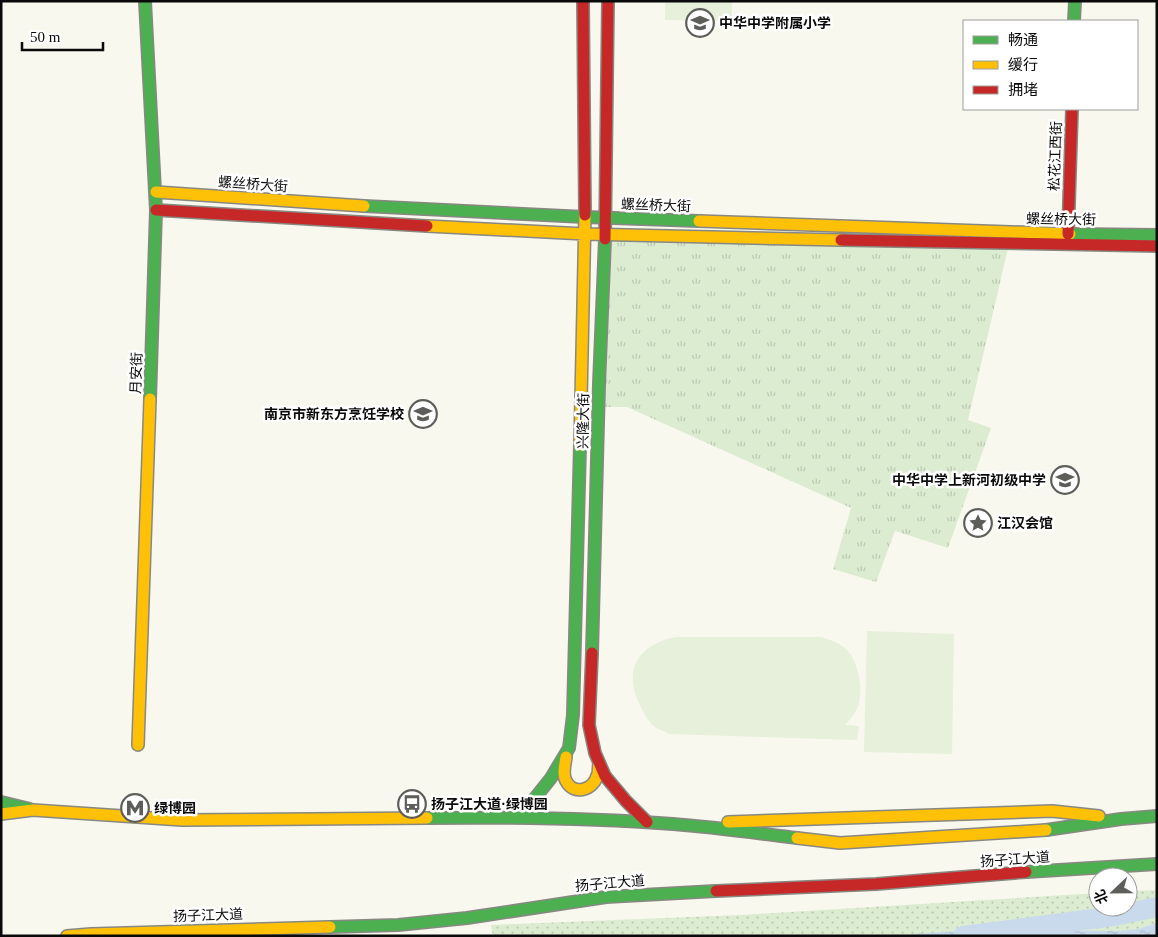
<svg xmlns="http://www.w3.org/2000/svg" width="1158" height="937" viewBox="0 0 1158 937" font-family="'Times New Roman','Noto Sans SC',serif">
  <defs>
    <pattern id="grass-tufts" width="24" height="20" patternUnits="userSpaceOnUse" patternTransform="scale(1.25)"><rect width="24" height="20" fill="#dcecd1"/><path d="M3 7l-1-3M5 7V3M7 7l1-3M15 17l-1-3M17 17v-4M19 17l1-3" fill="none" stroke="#bbc9b2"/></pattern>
    <pattern id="park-dots" width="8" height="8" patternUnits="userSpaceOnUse" patternTransform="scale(1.25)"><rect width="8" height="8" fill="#dcecd1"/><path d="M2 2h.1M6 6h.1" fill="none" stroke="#bbc9b2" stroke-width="1.8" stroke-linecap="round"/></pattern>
    <pattern id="water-ripples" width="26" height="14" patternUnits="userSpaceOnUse" patternTransform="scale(1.25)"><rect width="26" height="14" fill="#cadaed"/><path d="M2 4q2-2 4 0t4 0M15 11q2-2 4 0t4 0" fill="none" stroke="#acbaca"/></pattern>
  </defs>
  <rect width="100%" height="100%" fill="#f8f8ee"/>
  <path fill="url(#grass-tufts)" d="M605,234L1009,244L968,420L991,428L948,548L895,531L876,582L833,569L851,508L627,407H599Z"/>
  <path fill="url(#park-dots)" d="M1157,890V936H493L491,925L741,915L1098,893V907H1128V891Z"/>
  <path fill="#e6f0da" d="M665,1H732V21L665,20Z
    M867,631L954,634L952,754L864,752Z
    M676,637H821C830,640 838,642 845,648C858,659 863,687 859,703C857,712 851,718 845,725L859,726L857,740L669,734C664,731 657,729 652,725C646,718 642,709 638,701C623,667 642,643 676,637Z"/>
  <path fill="url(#water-ripples)" d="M1157,923V936H899L912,934L978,930L1120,931L1139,929Z"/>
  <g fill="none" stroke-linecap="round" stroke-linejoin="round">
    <path stroke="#cadaed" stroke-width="20" d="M963,936L1114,916L1157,907"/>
    <defs>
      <path id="fast" d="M145,1L156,210L150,399
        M1074,21L1075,1
        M364,206L585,217L699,221
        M1070,234L1157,235
        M592,653L599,384L605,239
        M1,802L30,809
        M516,817L535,798L551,778L569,748L573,715L580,445
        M427,818C509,817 591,818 673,824C714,827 756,833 797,838
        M1046,830L1121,819L1157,816
        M1026,872L1157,864
        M330,927L398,925L467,918L606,897L716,891"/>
      <path id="slow" d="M156,192L364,206
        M699,221L1070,234
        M427,226L585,234L841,240
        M580,445L585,215
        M138,745L150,399
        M566,757C565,765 562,774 566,781C574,796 593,790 597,776C599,773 598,768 599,764
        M1,814L33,810L182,820L427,818
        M728,822L1052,811L1099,816
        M797,838L840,843L1046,830
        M67,936L91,934L330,927"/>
      <path id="jam" d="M583,1L585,215
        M156,210L427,226
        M1068,234L1072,109
        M605,239L608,1
        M841,240L1157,246
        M592,653L589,725L595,753L605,776L626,801L647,822
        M716,891L876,884L1026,872"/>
    </defs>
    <use href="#fast" stroke="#888883" stroke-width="14"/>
    <use href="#slow" stroke="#888883" stroke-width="14"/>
    <use href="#jam" stroke="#888883" stroke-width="14"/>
    <use href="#fast" stroke="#4caf50" stroke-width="11"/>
    <use href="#slow" stroke="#ffc107" stroke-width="11"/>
    <use href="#jam" stroke="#c62828" stroke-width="11"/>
  </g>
  <defs>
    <symbol id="school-ring" viewBox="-11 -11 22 22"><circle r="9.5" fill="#fff" stroke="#5d5d5a" stroke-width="1.5"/><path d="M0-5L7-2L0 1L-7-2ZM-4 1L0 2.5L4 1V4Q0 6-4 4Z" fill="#5d5d5a"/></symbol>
    <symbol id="sight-ring" viewBox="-11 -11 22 22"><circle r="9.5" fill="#fff" stroke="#5d5d5a" stroke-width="1.5"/><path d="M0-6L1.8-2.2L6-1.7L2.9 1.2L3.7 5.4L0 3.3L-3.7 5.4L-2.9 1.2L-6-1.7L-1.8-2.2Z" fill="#5d5d5a"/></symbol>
    <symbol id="bus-ring" viewBox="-11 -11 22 22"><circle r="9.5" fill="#fff" stroke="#5d5d5a" stroke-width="1.5"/><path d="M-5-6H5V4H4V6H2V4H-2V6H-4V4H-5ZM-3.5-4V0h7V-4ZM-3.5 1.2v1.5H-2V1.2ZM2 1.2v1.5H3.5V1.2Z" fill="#5d5d5a"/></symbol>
    <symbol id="metro-ring" viewBox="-11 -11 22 22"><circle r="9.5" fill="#fff" stroke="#5d5d5a" stroke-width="1.5"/><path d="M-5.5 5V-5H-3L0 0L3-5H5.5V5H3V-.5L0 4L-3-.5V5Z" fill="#5d5d5a"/></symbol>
  </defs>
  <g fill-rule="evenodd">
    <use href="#school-ring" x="684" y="7" width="32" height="32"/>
    <use href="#school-ring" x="407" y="398" width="32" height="32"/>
    <use href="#school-ring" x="1049" y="464" width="32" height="32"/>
    <use href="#sight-ring" x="962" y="507" width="32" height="32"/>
    <use href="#bus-ring" x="396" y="788" width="32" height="32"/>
    <use href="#metro-ring" x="119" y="792" width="32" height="32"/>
  </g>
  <g text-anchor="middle" stroke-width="5" stroke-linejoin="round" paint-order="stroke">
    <g font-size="14" font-weight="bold" fill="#0a0a0a" stroke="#fff" text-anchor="start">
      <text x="719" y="28">中华中学附属小学</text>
      <text x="404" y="419" text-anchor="end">南京市新东方烹饪学校</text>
      <text x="1046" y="485" text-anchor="end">中华中学上新河初级中学</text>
      <text x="997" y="528">江汉会馆</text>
      <text x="431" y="809">扬子江大道·绿博园</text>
      <text x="154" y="813">绿博园</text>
    </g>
    <g font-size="14" fill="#0a0a0a" stroke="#fff">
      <text transform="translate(1055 156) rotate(-88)" y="5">松花江西街</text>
      <text transform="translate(253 184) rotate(4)" y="5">螺丝桥大街</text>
      <text transform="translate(656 205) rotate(2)" y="5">螺丝桥大街</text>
      <text transform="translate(1061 219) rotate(1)" y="5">螺丝桥大街</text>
      <text transform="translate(136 373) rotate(-88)" y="5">月安街</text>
      <text transform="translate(583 421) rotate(-89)" y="5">兴隆大街</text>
      <text transform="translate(1015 859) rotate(-4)" y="5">扬子江大道</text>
      <text transform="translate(610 883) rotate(-5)" y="5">扬子江大道</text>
      <text transform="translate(208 915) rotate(-2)" y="5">扬子江大道</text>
    </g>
  </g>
  <rect width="1158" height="937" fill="none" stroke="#0a0a0a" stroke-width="5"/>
  <rect x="963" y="20" width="175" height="90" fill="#ffffff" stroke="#9d9d9d"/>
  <rect x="973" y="36" width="25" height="8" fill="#4caf50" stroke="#9d9d9d"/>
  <text x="1008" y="45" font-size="15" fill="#0a0a0a">畅通</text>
  <rect x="973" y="61" width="25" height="8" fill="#ffc107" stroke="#9d9d9d"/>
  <text x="1008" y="70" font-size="15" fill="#0a0a0a">缓行</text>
  <rect x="973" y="86" width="25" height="8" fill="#c62828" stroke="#9d9d9d"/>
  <text x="1008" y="95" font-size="15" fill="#0a0a0a">拥堵</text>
  <g transform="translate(1113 892) rotate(248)"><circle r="24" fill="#ffffff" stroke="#9d9d9d"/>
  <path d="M0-4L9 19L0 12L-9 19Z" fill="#5d5d5a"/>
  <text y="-8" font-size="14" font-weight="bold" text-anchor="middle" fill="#0a0a0a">北</text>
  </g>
  <path d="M22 42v8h81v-8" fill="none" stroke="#0a0a0a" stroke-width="2.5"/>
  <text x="30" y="42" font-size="15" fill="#0a0a0a" stroke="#ffffff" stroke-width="4" paint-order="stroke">50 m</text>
</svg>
